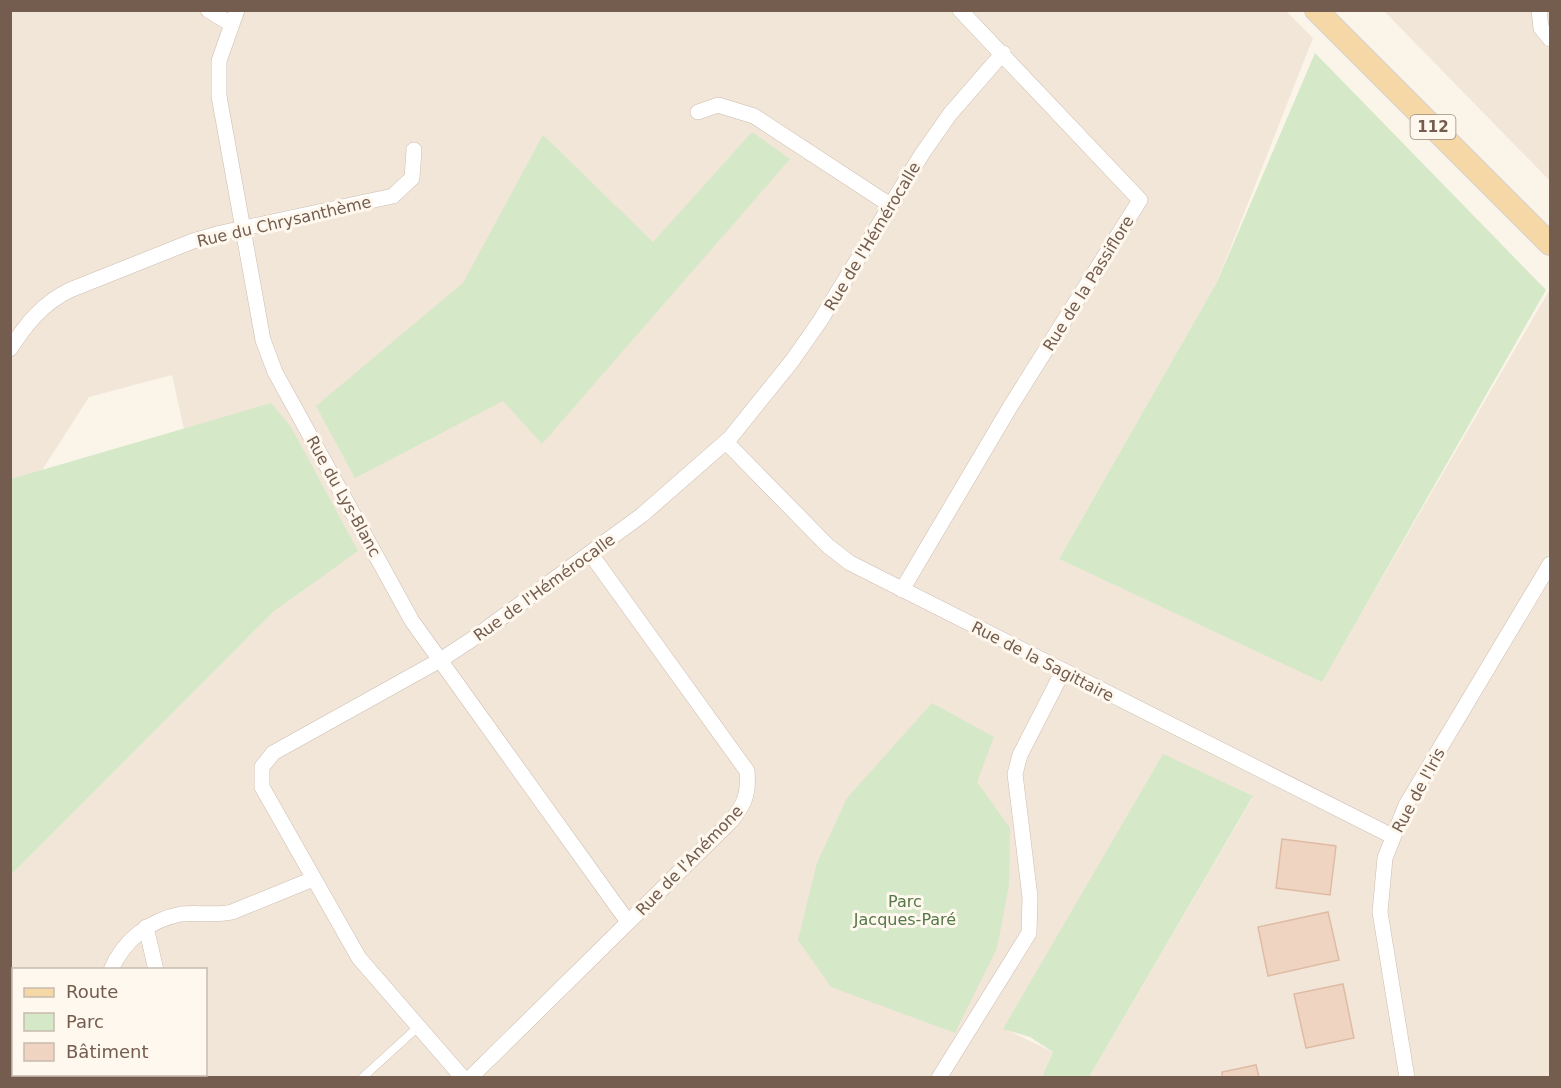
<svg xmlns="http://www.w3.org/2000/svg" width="1561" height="1088" viewBox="0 0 1561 1088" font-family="'DejaVu Sans',sans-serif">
  <rect width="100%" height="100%" fill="#fbf4e9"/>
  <path fill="#f2e6d8" d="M11,11H1286L1313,38L1217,282L1059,559L1322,681L1550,289V1077H1089L1253,797L1003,1028L1053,1052L1042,1077H61L54,1075L206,1074V970H14L12,1058L11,875L273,612L358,550L193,470L172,375L89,397L28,492L11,496Z
    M1384,11H1550V181Z"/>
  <path fill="#d5e8c8" d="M1315,53L1546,290L1322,682L1059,559L1217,282Z
    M752,132L790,159L542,444L503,401L355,478L316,406L463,283L543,135L653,242Z
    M271,403L291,427L358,551L273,612L11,875V479Z
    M932,703L994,737L977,782L1010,828L1009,885L997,948L955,1033L831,987L798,940L817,863L847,798Z
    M1163,754L1253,796L1089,1077H1042L1053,1052L1030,1037L1003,1029Z"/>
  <path fill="#efd4c2" stroke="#e0bba4" stroke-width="1.5" d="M1282,839L1336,846L1330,895L1276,888Z
    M1328,912L1339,960L1268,976L1258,927Z
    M1343,984L1354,1038L1306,1048L1294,994Z
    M1256,1065L1259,1077H1222V1072Z"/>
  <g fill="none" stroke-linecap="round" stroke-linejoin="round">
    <defs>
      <path id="lane" d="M362,1078L418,1027"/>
      <path id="street" d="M208,10L231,24
        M237,10L219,61V96L263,340L275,372L412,621L628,922
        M1539,10L1541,28L1550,39
        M698,112L718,105L754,116L890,205
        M10,349C26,324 43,303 70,290L193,241L221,233L393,196L412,178L414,150
        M726,442L828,546L850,563L1392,836
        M902,590L1010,407L1140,200L960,10
        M146,927L156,970
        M111,970C123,941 149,920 181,914C198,912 215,916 232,912L313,879
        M463,1078L359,958L262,787V767L273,753L442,659L471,640L642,515L730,438L792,361L820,321L922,154L950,114L1003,53
        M470,1078L731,821C745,804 749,793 747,771L590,553
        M939,1078L1029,933L1030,897L1015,774L1020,755L1063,671
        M1407,1078L1380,912L1385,858L1406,805L1550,564"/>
      <path id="primary" d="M1316,10L1550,244"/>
    </defs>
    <use href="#lane" stroke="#cdbcaf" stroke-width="9"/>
    <use href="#street" stroke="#cdbcaf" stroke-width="16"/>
    <use href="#primary" stroke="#d8d1cd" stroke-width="24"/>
    <use href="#lane" stroke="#fff" stroke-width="8"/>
    <use href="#street" stroke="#fff" stroke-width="15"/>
    <use href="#primary" stroke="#f5d8a6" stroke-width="22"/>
  </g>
  <g text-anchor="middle" stroke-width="6" stroke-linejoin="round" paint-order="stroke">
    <rect fill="#fef8ef" stroke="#9d8b7e" stroke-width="1.5" x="1410.5" y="115" width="45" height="24" rx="4.5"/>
    <g font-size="15" font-weight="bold" fill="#745c4e">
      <text x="1433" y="132">112</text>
    </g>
    <g font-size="16" fill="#745c4e" stroke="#fef8ef">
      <text transform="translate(284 221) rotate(-13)" y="6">Rue du Chrysanthème</text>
      <text transform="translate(872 236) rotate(-59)" y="6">Rue de l'Hémérocalle</text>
      <text transform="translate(1088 283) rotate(-58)" y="6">Rue de la Passiflore</text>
      <text transform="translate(344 496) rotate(61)" y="6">Rue du Lys-Blanc</text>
      <text transform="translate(544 587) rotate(-36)" y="6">Rue de l'Hémérocalle</text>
      <text transform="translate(1043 661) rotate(27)" y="6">Rue de la Sagittaire</text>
      <text transform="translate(1418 790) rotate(-62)" y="6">Rue de l'Iris</text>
      <text transform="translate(689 860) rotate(-46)" y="6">Rue de l'Anémone</text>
    </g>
    <g font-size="16" fill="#557847" stroke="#fef8ef">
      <text x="905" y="907">Parc<tspan x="905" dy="18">Jacques-Paré</tspan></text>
    </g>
  </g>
  <rect width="1561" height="1088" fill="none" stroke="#745c4e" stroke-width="24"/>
  <rect x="12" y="968" width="195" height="108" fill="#fef8ef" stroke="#c7baaf" stroke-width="1.5"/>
  <rect x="24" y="988" width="30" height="9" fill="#f5d8a6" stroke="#c7baaf" stroke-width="1.5"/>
  <text x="66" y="998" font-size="18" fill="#745c4e">Route</text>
  <rect x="24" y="1013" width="30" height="18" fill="#d5e8c8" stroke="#c7baaf" stroke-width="1.5"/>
  <text x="66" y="1028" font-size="18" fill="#745c4e">Parc</text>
  <rect x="24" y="1043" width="30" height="18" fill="#efd4c2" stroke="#c7baaf" stroke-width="1.5"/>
  <text x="66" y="1058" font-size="18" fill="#745c4e">Bâtiment</text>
</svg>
